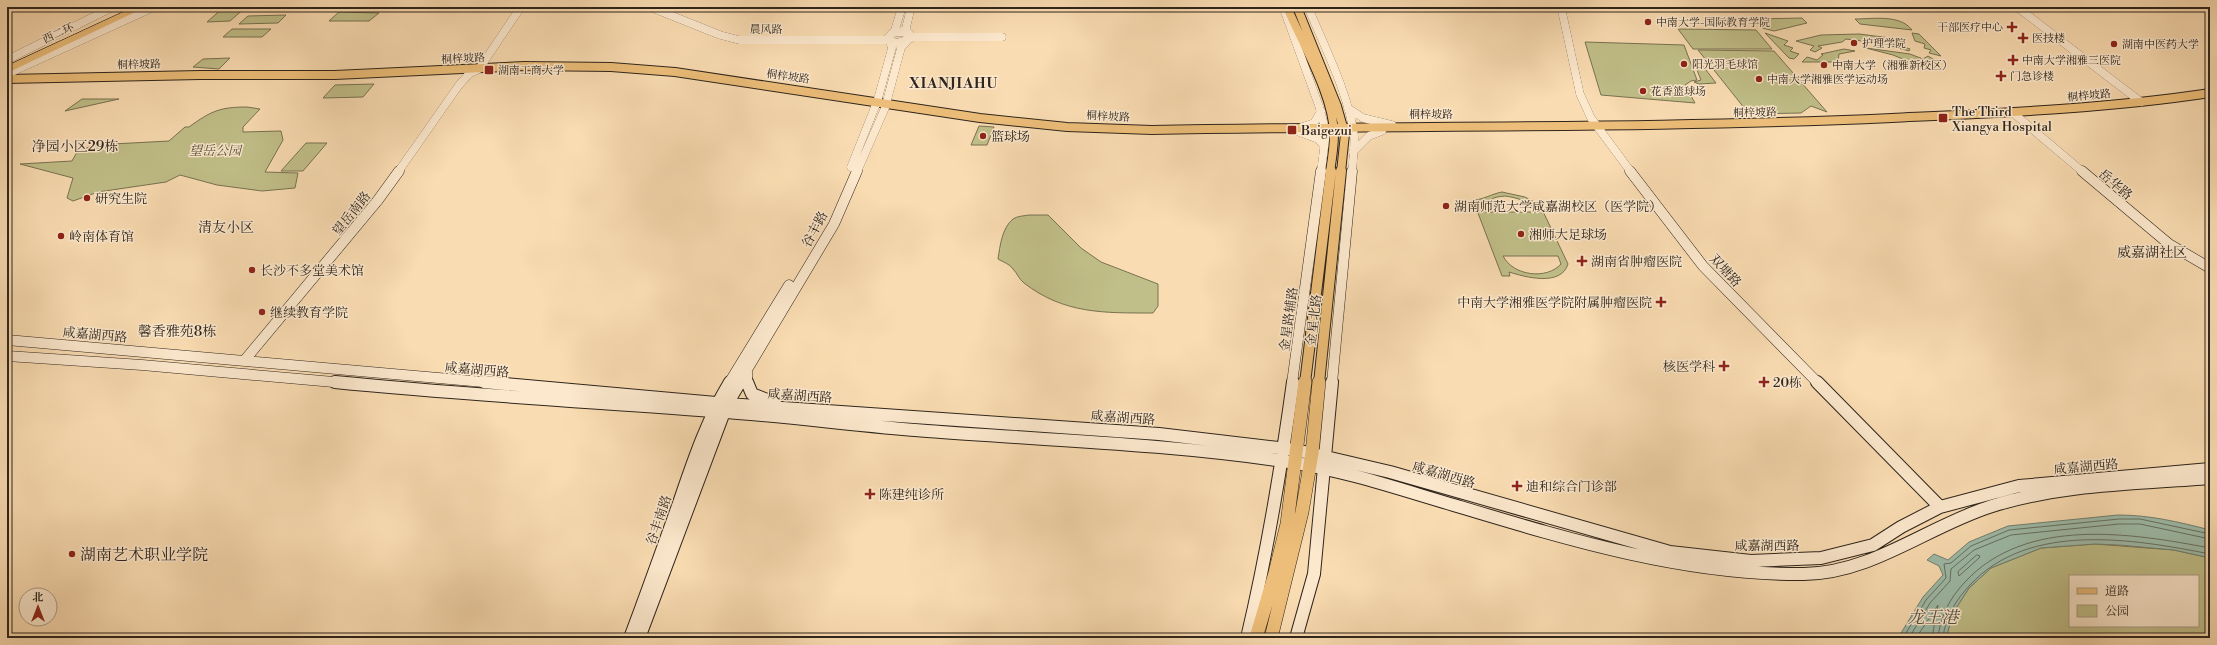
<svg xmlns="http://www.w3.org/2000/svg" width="2217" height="645" viewBox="0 0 2217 645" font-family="'Libre Bodoni','Noto Serif SC',serif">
  <rect width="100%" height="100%" fill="#fadcb2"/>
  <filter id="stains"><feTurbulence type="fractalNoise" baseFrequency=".005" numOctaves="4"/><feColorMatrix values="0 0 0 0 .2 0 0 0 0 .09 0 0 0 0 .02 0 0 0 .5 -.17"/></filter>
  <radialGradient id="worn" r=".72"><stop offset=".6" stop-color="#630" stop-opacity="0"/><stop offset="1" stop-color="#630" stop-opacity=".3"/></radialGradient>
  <path fill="#c1bf89" stroke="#787252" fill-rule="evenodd" d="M224,7H246L230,21L207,22Z
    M339,12L379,13L369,21H329Z
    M286,15L278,23L239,24L248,16Z
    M1802,18L1807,23L1774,31L1762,28L1755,19Z
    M1855,19C1873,19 1900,14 1912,30L1860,24Z
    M232,29H271L262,37H223Z
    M1678,29L1756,30L1772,49H1693Z
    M1765,33L1788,41L1784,45L1793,48L1790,51L1799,54L1794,59L1789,58Z
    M1912,33L1919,34L1941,56L1929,53L1931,50L1924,48L1925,44L1915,41Z
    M1859,34L1906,40L1898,45L1910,49L1909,51L1885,44L1846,39L1842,42L1818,46L1822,48L1815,52L1810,50L1814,46L1796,41L1821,35Z
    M1585,42L1684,45L1697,80L1691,81L1685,85L1695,103L1601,95Z
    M1866,48L1910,54L1923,59L1928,56L1938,62H1910L1893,55Z
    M1844,49L1855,51L1839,54L1838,62H1802L1807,57L1817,60L1823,55L1821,54Z
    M1698,50L1774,51L1827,112L1811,106L1801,113L1749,114Z
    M230,58L219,69L193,67L203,59Z
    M1693,60L1699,61L1716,83L1699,84L1694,82L1701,80Z
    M374,84L363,97L323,98L335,85Z
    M82,99H119L65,111Z
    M247,107L260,109L243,127V132L281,131L283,140L265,172L298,173L295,188L262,191L217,185L180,175L166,182L98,192L73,201L67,198L73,178L20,164L72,161L77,152L94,145L169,141L185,127H189C211,111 220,107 247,107Z
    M979,126L994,127L987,145H971Z
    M306,143H327L303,171H281Z
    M1502,192L1525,197L1540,205L1568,264C1561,287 1525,277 1509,272L1510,276H1502L1473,200C1483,200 1491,194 1502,192ZM1505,196C1518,198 1530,201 1537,212H1485C1486,199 1493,197 1505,196ZM1503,256H1558L1561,264C1547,280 1513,276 1503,256Z
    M1029,215H1048L1081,248L1101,262L1158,284V306L1153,313C1104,313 1064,314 1024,283C1019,279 1017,273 1013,269C1010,264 1003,262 998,259C1000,246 1002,228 1013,219C1017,216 1024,216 1029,215Z
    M2095,544L2174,550L2210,558V638H1946L1953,613L1969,588L1991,568L2041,548ZM2070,576H2198V626H2070Z"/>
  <path fill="#9ebcaa" stroke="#718071" d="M2118,515C2150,515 2179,522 2210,530V558L2174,550L2119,545L2095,544L2041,548L1991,568L1969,588L1953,613L1946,638H1898L1923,597L1943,575L1939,566L1927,560L1934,554L1948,560L1969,542L2008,526Z"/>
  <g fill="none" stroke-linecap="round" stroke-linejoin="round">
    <path stroke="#667063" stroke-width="1" d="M1977,555L1980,556L1979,558L1959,576L1958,572Z
      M1903,638L1926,600L1946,578L1944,564L1951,563L1971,546L2009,530L2119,519H2140L2210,534
      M1909,638L1930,603L1950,581L1951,569L1974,550L2011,535L2119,524H2140L2210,539
      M1916,638L1938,605L1932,638
      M1938,638C1940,616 1950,598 1965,582C2026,516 2131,533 2210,548
      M1943,638C1945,617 1956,600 1970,585C2029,521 2134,539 2210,554"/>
    <defs>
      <path id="secondary-far2" d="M650,7L720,35L739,40H887
        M1283,7L1319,106L1326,132L1321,172
        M1308,7C1324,46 1348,92 1354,135C1355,146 1353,160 1352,172
        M1561,7L1580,94L1591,118L1631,172
        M2017,7L2141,102
        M902,32L910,34V39L896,43L887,39L892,33Z
        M894,33L902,7
        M908,33L906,28L911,7
        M911,37H1002
        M7,60L113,7
        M7,74L154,7
        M1348,108L1363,118L1392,125
        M2012,112L2083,172
        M1302,127L1314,123L1321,111
        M1299,132L1318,139L1324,146
        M1353,152L1369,136L1382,131
        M851,167L877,102L892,48L890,42
        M398,172L459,85L469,74L479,69L521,7
        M857,172L885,108L901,48L907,41"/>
      <path id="secondary-far1" d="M1630,171L1703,266L1818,383
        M2082,171L2169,244L2210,268
        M7,340L495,383
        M7,356L142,365L345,383
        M244,361L378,200L399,171
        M729,383L789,285
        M739,383L834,224L857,171
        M747,383V372
        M1292,383L1321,171
        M1332,383L1352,171"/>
      <path id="secondary" d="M335,382C465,395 596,402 727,412C794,417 860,426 927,431C1048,440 1170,444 1290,462C1347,471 1402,490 1457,506C1570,540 1685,575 1804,574C1873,573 1928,526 1992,506C2062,484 2137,484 2210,478
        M484,382L727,404L1159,434L1296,450L1390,472L1670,552L1751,561L1821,558L1873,545L1901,527L1940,507L2019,486L2210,469
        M747,382L752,394L775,403
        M1817,382L1940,507
        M630,638C647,593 663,548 679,503C693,462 707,420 730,382
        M639,638L727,404L740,382
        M1247,638C1267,554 1281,469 1293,382
        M1296,638L1314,574L1332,382"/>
      <path id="primary-far2" d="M1287,7C1302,43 1334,96 1334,135C1334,147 1332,159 1330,172
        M1297,7L1337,106L1345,134L1341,172
        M7,79L200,75H335L524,66L611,67L675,72L980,118L1067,127L1152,130C1399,125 1646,129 1892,118C1998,113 2104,109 2210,93"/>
      <path id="primary-far1" d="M1305,383L1331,171
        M1319,383L1341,171"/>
      <path id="primary" d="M1256,638L1275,573L1287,524L1305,382
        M1271,638L1302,512L1312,453L1319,382"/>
      <path id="highway" d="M134,7H146L7,73V66Z"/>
    </defs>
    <use href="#secondary-far2" stroke="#2e251c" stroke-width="8"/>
    <use href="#secondary-far1" stroke="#2e251c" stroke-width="11"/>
    <use href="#secondary" stroke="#2e251c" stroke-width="14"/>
    <use href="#primary-far2" stroke="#2e251c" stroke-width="10"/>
    <use href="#primary-far1" stroke="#2e251c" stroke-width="12"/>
    <use href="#primary" stroke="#2e251c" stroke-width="14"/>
    <use href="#highway" stroke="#2e251c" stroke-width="1"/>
    <use href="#secondary-far2" stroke="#fce8cd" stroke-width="8"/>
    <use href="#secondary-far1" stroke="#fce8cd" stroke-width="10"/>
    <use href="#secondary" stroke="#fce8cd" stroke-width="12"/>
    <use href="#primary-far2" stroke="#edbe79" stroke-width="8"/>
    <use href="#primary-far1" stroke="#edbe79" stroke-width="10"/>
    <use href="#primary" stroke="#edbe79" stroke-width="13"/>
    <use href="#highway" fill="#edbe79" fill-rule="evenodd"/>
  </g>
  <g fill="#8f2418" stroke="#fce8cd" stroke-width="1.5">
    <circle cx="1648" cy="22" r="4"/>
    <path d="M2010 21h4v4h4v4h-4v4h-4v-4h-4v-4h4z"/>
    <path d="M2021 32h4v4h4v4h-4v4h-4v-4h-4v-4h4z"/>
    <circle cx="1854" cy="43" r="4"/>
    <circle cx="2114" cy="44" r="4"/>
    <path d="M2011 54h4v4h4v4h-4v4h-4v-4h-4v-4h4z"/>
    <circle cx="1684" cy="64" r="4"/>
    <circle cx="1824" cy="65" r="4"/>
    <rect x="484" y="65" width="10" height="10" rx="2"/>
    <path d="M1999 70h4v4h4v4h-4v4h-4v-4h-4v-4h4z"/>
    <circle cx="1759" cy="79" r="4"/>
    <circle cx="1643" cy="91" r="4"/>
    <rect x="1938" y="113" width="10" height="10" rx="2"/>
    <rect x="1287" y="125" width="10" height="10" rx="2"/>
    <circle cx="983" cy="136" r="4"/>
    <circle cx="87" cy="198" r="4"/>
    <circle cx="1446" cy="206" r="4"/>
    <circle cx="1521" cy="234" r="4"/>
    <circle cx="61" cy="236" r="4"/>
    <path d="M1580 255h4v4h4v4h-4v4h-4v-4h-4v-4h4z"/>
    <circle cx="252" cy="270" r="4"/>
    <path d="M1659 296h4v4h4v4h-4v4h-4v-4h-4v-4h4z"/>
    <circle cx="262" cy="312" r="4"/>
    <path d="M1722 360h4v4h4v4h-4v4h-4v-4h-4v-4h4z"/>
    <path d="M1762 376h4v4h4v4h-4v4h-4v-4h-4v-4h4z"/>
    <path d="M1515 480h4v4h4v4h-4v4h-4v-4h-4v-4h4z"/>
    <path d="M868 488h4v4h4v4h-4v4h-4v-4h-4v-4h4z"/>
    <circle cx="72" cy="554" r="4"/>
  </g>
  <g text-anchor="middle" stroke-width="3" stroke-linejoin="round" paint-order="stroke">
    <g font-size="11" fill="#2e251c" stroke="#fce8cd" text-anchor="start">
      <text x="1656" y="26">中南大学-国际教育学院</text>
      <text x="2003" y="31" text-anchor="end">干部医疗中心</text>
      <text x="2032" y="42">医技楼</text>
      <text x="1862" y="47">护理学院</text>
      <text x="2122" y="48">湖南中医药大学</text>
      <text x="2022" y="64">中南大学湘雅三医院</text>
      <text x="1692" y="68">阳光羽毛球馆</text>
      <text x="1832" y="69">中南大学（湘雅新校区）</text>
      <text x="498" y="74">湖南工商大学</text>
      <text x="2010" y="80">门急诊楼</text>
      <text x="1767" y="83">中南大学湘雅医学运动场</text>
      <text x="1651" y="95">花香篮球场</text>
    </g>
    <g font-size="11" fill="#2e251c" stroke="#fce8cd">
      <text x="766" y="33">晨风路</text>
      <text transform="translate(58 33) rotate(-25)" y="4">西二环</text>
      <text transform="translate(463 58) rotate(-3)" y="4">桐梓坡路</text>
      <text transform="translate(139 64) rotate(-1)" y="4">桐梓坡路</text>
      <text transform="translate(788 76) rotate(8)" y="4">桐梓坡路</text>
      <text transform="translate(2089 95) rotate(-5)" y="4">桐梓坡路</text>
      <text transform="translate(1755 112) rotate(-1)" y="4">桐梓坡路</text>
      <text x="1431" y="118">桐梓坡路</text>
      <text transform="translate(1108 116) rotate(3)" y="4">桐梓坡路</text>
    </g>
    <g font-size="13" fill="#2e251c" stroke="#fce8cd" text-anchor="start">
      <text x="1952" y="116">The Third<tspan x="1952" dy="15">Xiangya Hospital</tspan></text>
      <text x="1301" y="135">Baigezui</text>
      <text x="991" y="141">篮球场</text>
      <text x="95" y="203">研究生院</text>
      <text x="1454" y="211">湖南师范大学咸嘉湖校区（医学院）</text>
      <text x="1529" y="239">湘师大足球场</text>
      <text x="69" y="241">岭南体育馆</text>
      <text x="1591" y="266">湖南省肿瘤医院</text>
      <text x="260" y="275">长沙不多堂美术馆</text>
      <text x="1652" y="307" text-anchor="end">中南大学湘雅医学院附属肿瘤医院</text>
      <text x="270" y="317">继续教育学院</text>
      <text x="1715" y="371" text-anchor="end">核医学科</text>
      <text x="1773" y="387">20栋</text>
      <text x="1526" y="491">迪和综合门诊部</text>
      <text x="879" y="499">陈建纯诊所</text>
    </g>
    <g font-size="13" font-style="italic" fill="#534c37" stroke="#fce8cd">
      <text x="215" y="155">望岳公园</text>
    </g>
    <g font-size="13" fill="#2e251c" stroke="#fce8cd">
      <text transform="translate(2116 184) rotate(40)" y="5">岳华路</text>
      <text transform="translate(351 213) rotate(-51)" y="5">望岳南路</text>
      <text transform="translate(814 229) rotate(-61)" y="5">谷丰路</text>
      <text transform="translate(1726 270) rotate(47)" y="5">双塘路</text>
      <text transform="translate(1288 319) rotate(-82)" y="5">金星路辅路</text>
      <text transform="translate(1313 320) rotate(-83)" y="5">金星北路</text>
      <text transform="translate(95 334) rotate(5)" y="5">咸嘉湖西路</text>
      <text transform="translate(477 369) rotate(5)" y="5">咸嘉湖西路</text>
      <text transform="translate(800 395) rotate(4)" y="5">咸嘉湖西路</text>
      <text transform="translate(1123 417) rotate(4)" y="5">咸嘉湖西路</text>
      <text transform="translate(2086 466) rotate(-5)" y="5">咸嘉湖西路</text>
      <text transform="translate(1444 474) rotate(16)" y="5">咸嘉湖西路</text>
      <text transform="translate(658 520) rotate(-71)" y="5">谷丰南路</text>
      <text x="1767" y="550">咸嘉湖西路</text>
    </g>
    <g font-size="14" font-weight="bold" letter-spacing="1" fill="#2e251c" stroke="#fce8cd">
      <text x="954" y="88">XIANJIAHU</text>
    </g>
    <g font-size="14" fill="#2e251c" stroke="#fce8cd">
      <text x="75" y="151">净园小区29栋</text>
      <text x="226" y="232">清友小区</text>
      <text x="2152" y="257">威嘉湖社区</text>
      <text x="177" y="336">馨香雅苑8栋</text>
    </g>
    <g font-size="16" fill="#2e251c" stroke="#fce8cd" text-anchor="start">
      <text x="80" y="560">湖南艺术职业学院</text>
    </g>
    <g font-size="17" font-style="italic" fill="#505247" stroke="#fce8cd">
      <text x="1933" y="623">龙王港</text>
    </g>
  </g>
  <rect width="2217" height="645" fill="none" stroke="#fadcb2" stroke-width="24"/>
  <rect x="8" y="8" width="2201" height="629" fill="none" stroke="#2e251c" stroke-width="2"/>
  <rect x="12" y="12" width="2193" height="621" fill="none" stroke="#2e251c"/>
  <rect x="2069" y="575" width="130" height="52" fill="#fce8cd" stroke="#aa9a86"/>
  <rect x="2077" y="588" width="20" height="6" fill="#edbe79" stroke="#aa9a86"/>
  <text x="2105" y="595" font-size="12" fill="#2e251c">道路</text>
  <rect x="2077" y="605" width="20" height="12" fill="#c1bf89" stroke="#aa9a86"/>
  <text x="2105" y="615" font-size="12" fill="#2e251c">公园</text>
  <g transform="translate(38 607)"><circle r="19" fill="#fce8cd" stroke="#aa9a86"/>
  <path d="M0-3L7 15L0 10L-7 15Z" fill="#8f2418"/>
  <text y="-6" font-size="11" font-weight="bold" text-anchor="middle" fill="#2e251c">北</text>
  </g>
  <rect width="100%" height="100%" filter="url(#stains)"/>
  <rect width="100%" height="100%" fill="url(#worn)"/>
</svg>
